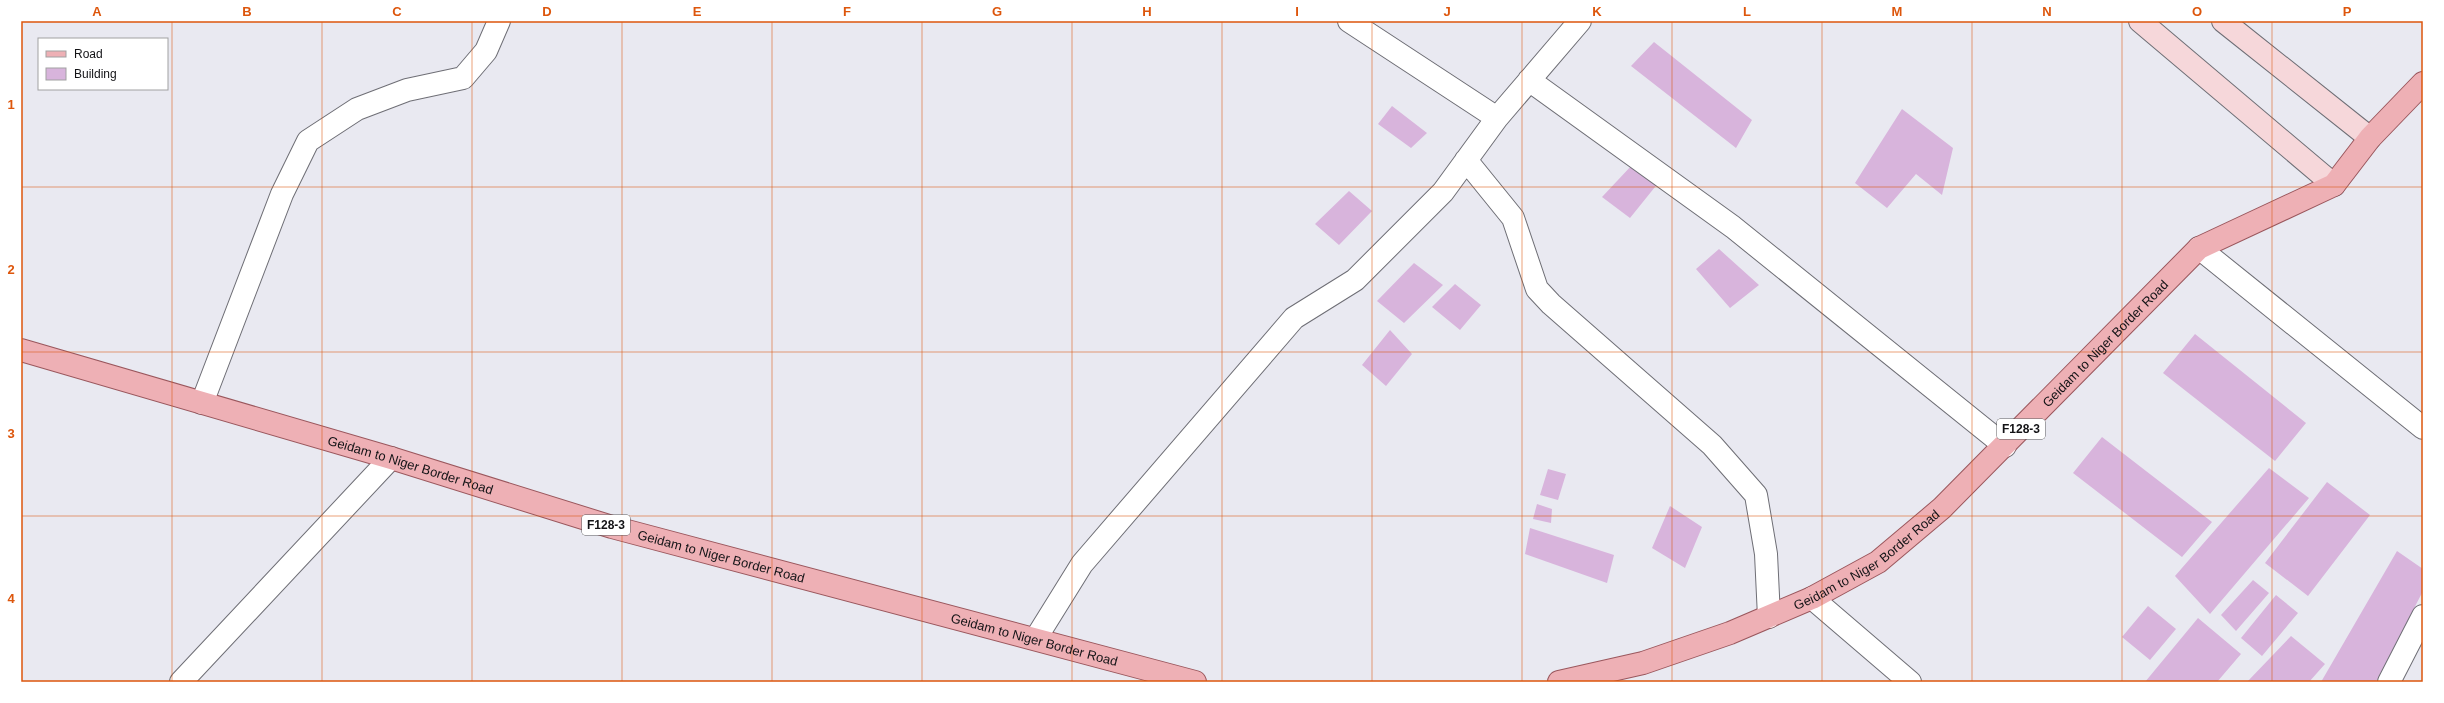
<svg xmlns="http://www.w3.org/2000/svg" width="2444" height="703" viewBox="0 0 2444 703" font-family="Helvetica,sans-serif">
  <rect width="100%" height="100%" fill="#e9e9f1"/>
  <path fill="#d8b4dc" d="M1654,42L1752,120L1736,148L1631,66Z
    M1392,106L1427,133L1411,148L1378,124Z
    M1902,109L1953,148L1942,195L1916,174L1887,208L1855,183Z
    M1633,164L1659,182L1630,218L1602,197Z
    M1349,191L1372,211L1339,245L1315,224Z
    M1719,249L1759,285L1730,308L1696,269Z
    M1414,263L1443,285L1404,323L1377,301Z
    M1455,284L1481,305L1460,330L1432,307Z
    M1390,330L1412,354L1386,386L1362,365Z
    M2195,334L2306,423L2275,461L2163,373Z
    M2102,437L2212,522L2182,557L2073,473Z
    M2269,468L2309,498L2210,614L2175,576Z
    M1548,469L1566,474L1558,500L1540,495Z
    M2327,482L2370,515L2308,596L2265,563Z
    M1537,504L1552,509L1551,523L1533,519Z
    M1670,506L1702,527L1685,568L1652,548Z
    M1530,528L1614,555L1607,583L1525,554Z
    M2397,551L2423,569V591L2376,682H2321Z
    M2253,580L2269,593L2236,631L2221,615Z
    M2276,595L2298,613L2262,656L2241,638Z
    M2148,606L2176,629L2150,660L2122,637Z
    M2198,618L2241,654L2217,682H2145Z
    M2291,636L2325,664L2309,682H2247Z"/>
  <g fill="none" stroke-linecap="round" stroke-linejoin="round">
    <defs>
      <path id="street" d="M1349,21L1497,118
        M1529,80L1733,227L2005,446
        M1466,160L1513,218L1537,289L1551,304L1712,445L1756,495L1766,554L1769,617
        M2199,248L2423,428
        M202,403L282,194L308,141L357,109L407,90L463,78L486,51L499,21
        M1812,598L1910,682
        M1036,638L1082,564L1294,318L1355,280L1443,192L1497,118L1580,21
        M181,682L391,458
        M2389,682L2423,616"/>
      <path id="secondary" d="M2140,21L2334,185
        M2223,21L2370,138"/>
      <g id="primary">
        <path id="s1" d="M21,350L391,458L612,527L1195,682"/>
        <path id="s2" d="M1559,682L1643,663L1730,633L1812,598L1878,562L1942,508L2199,248L2334,185L2370,138L2423,83"/>
      </g>
    </defs>
    <use href="#street" stroke="#6e6e75" stroke-width="24"/>
    <use href="#secondary" stroke="#6e6e75" stroke-width="24"/>
    <use href="#primary" stroke="#9a575d" stroke-width="24"/>
    <use href="#street" stroke="#fff" stroke-width="22"/>
    <use href="#secondary" stroke="#f6d7da" stroke-width="22"/>
    <use href="#primary" stroke="#eeb0b5" stroke-width="22"/>
  </g>
  <path fill="none" stroke="#dd560c" stroke-width="1" stroke-opacity="0.55" d="M172,21V682M322,21V682M472,21V682M622,21V682M772,21V682M922,21V682M1072,21V682M1222,21V682M1372,21V682M1522,21V682M1672,21V682M1822,21V682M1972,21V682M2122,21V682M2272,21V682M21,187H2423M21,352H2423M21,516H2423"/>
  <g text-anchor="middle" stroke-width="3" stroke-linejoin="round" paint-order="stroke">
    <g fill="#fff" stroke="#5a5a5c" stroke-width="1">
      <rect x="1997" y="419" width="48" height="20" rx="3"/>
      <rect x="582" y="515" width="48" height="20" rx="3"/>
    </g>
    <g font-size="12" font-weight="bold" fill="#131316">
      <text x="2021" y="433">F128-3</text>
      <text x="606" y="529">F128-3</text>
    </g>
    <g font-size="13" fill="#131316" stroke="#fff">
      <text dy="5" stroke="none"><textPath href="#s2" startOffset="658">Geidam to Niger Border Road</textPath></text>
      <text dy="5" stroke="none"><textPath href="#s1" startOffset="406">Geidam to Niger Border Road</textPath></text>
      <text dy="5" stroke="none"><textPath href="#s1" startOffset="730">Geidam to Niger Border Road</textPath></text>
      <text dy="5" stroke="none"><textPath href="#s2" startOffset="334">Geidam to Niger Border Road</textPath></text>
      <text dy="5" stroke="none"><textPath href="#s1" startOffset="1054">Geidam to Niger Border Road</textPath></text>
    </g>
  </g>
  <rect width="2444" height="703" fill="none" stroke="#ffffff" stroke-width="44"/>
  <rect x="38" y="38" width="130" height="52" fill="#ffffff" stroke="#a1a1a2"/>
  <rect x="46" y="51" width="20" height="6" fill="#eeb0b5" stroke="#a1a1a2"/>
  <text x="74" y="58" font-size="12" fill="#131316">Road</text>
  <rect x="46" y="68" width="20" height="12" fill="#d8b4dc" stroke="#a1a1a2"/>
  <text x="74" y="78" font-size="12" fill="#131316">Building</text>
  <rect x="22" y="22" width="2400" height="659" fill="none" stroke="#dd560c" stroke-width="1.5"/>
  <g font-size="13" text-anchor="middle" font-weight="bold" fill="#dd560c">
    <text x="97" y="16">A</text>
    <text x="247" y="16">B</text>
    <text x="397" y="16">C</text>
    <text x="547" y="16">D</text>
    <text x="697" y="16">E</text>
    <text x="847" y="16">F</text>
    <text x="997" y="16">G</text>
    <text x="1147" y="16">H</text>
    <text x="1297" y="16">I</text>
    <text x="1447" y="16">J</text>
    <text x="1597" y="16">K</text>
    <text x="1747" y="16">L</text>
    <text x="1897" y="16">M</text>
    <text x="2047" y="16">N</text>
    <text x="2197" y="16">O</text>
    <text x="2347" y="16">P</text>
    <text x="11" y="109">1</text>
    <text x="11" y="274">2</text>
    <text x="11" y="438">3</text>
    <text x="11" y="603">4</text>
  </g>
</svg>
